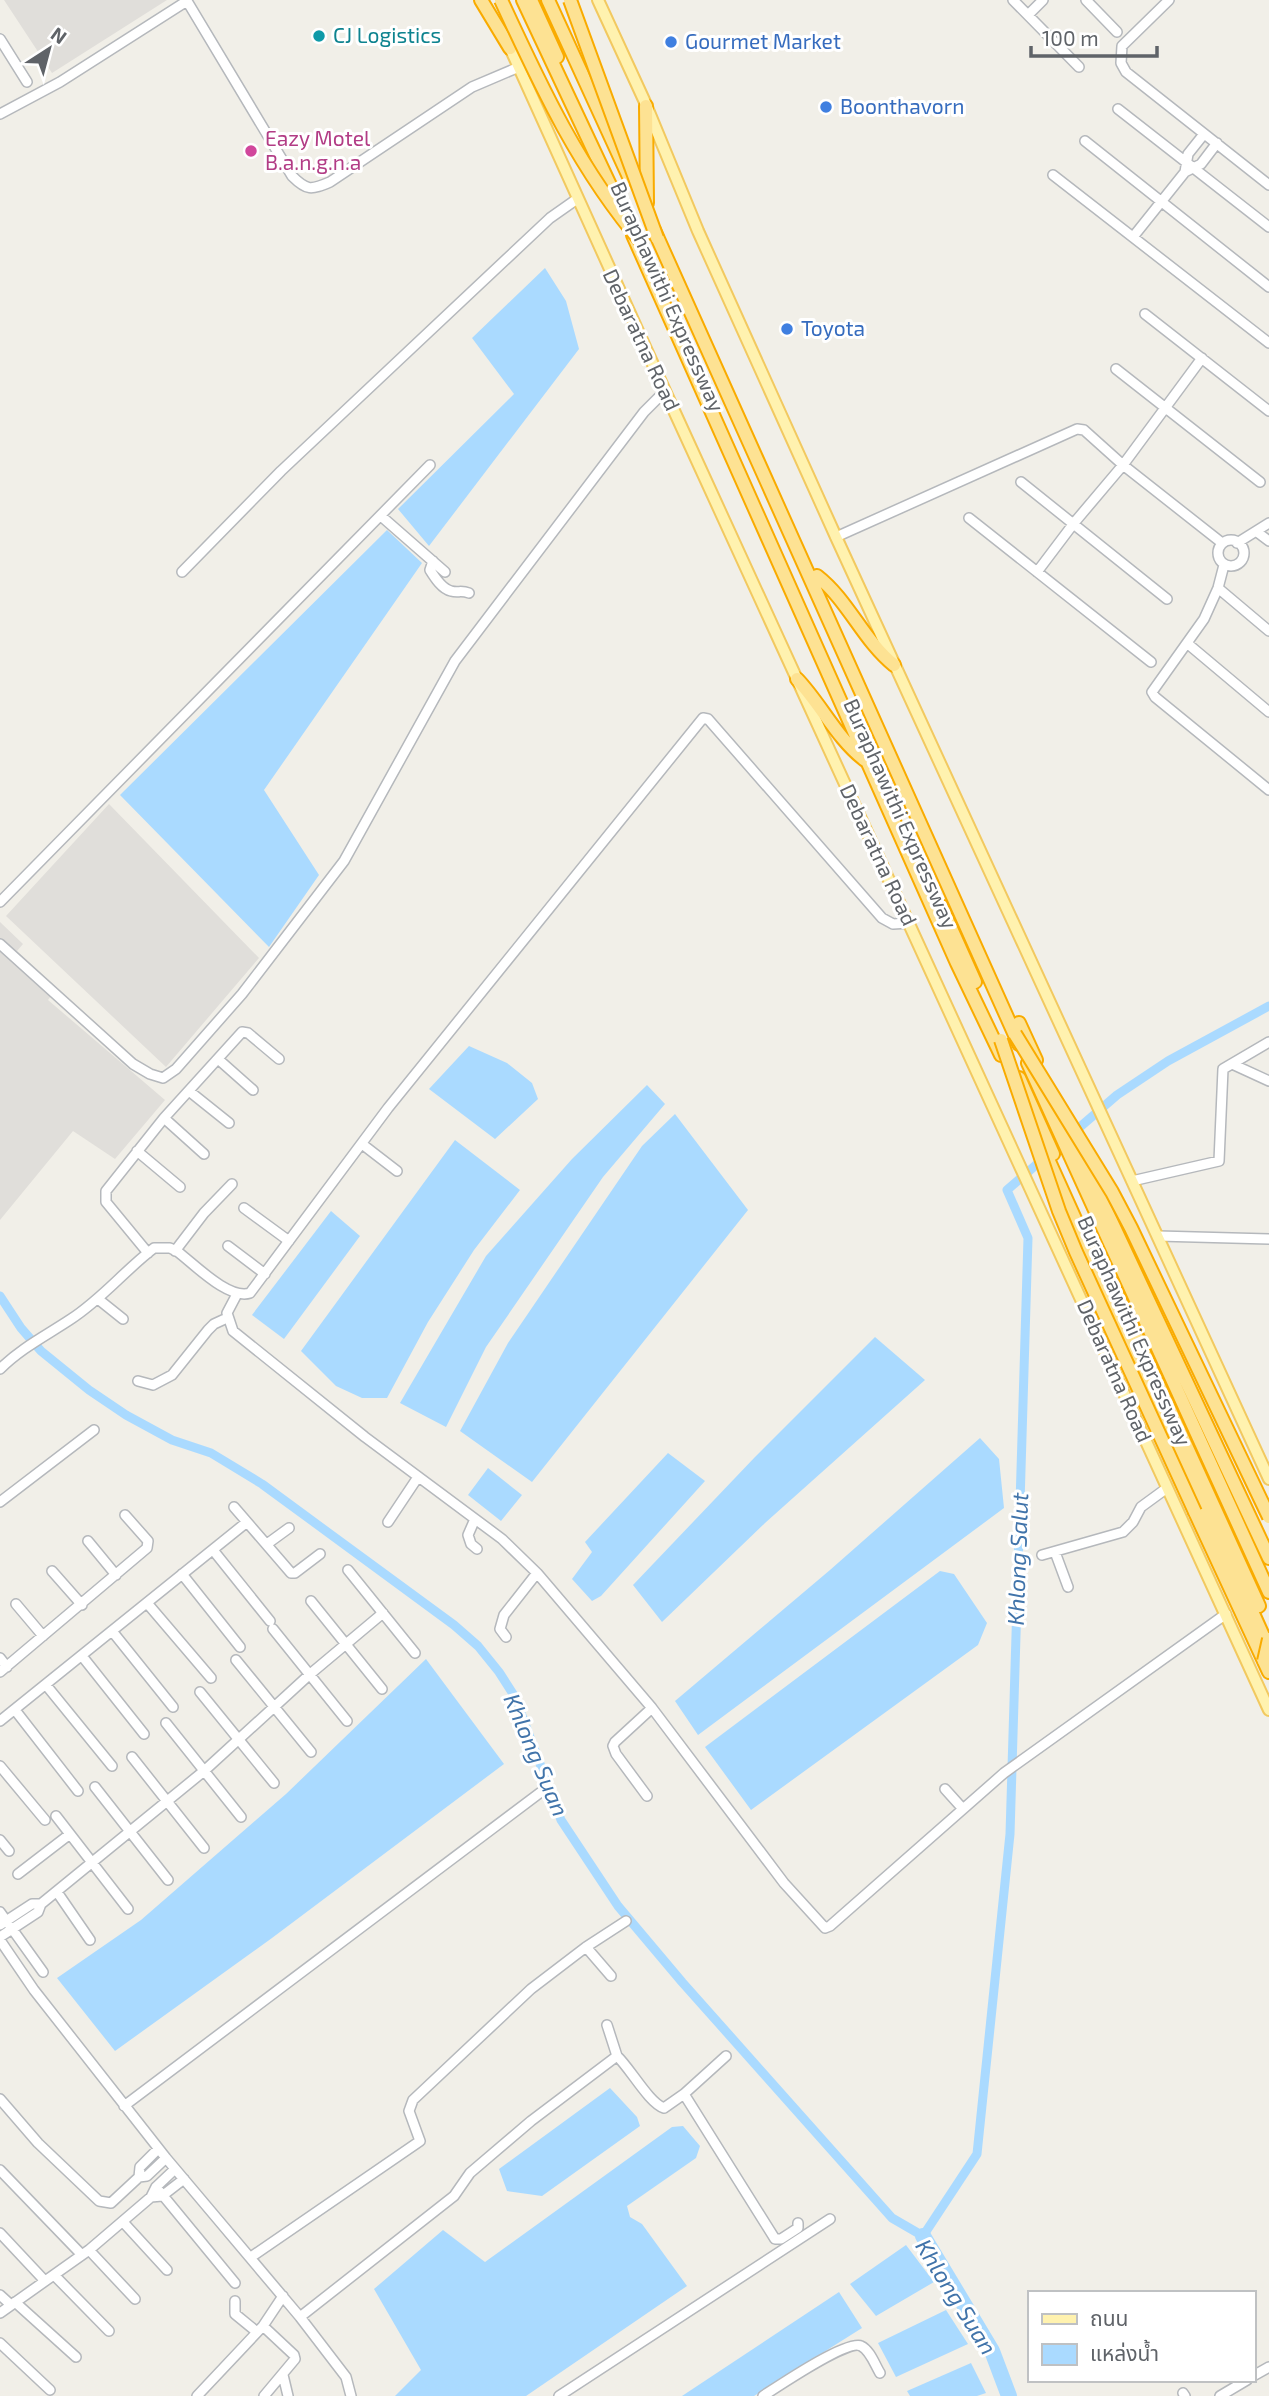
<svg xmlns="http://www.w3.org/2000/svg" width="1269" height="2396" viewBox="0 0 1269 2396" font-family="'Exo 2','Noto Sans Thai',sans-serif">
  <rect width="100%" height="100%" fill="#f1efe8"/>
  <path fill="#e0deda" d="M4,0H167L52,73Z
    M109,804L259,958L166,1067L6,916Z
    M0,922L23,944L17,951L57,988L48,1000L165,1100L115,1159L73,1131L0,1220Z"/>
  <path fill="#aadaff" d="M545,268L566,301L579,349L429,546L398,509L514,394L472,338Z
    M387,530L422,563L264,790L319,875L269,947L120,795Z
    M469,1046L507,1063L532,1083L538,1099L495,1139L429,1089Z
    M647,1085L665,1104L603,1177L486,1347L446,1427L400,1403L486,1256L572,1159Z
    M675,1114L748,1210L532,1482L460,1431L508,1343L642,1146Z
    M455,1140L520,1190L474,1250L428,1322L387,1398H362L336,1386L301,1351Z
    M331,1211L360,1236L284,1339L252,1315Z
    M875,1337L925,1380L765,1523L662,1622L633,1585L755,1457Z
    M980,1438L999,1459L1004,1508L698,1735L675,1701L830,1570Z
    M668,1453L705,1481L601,1596L592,1601L572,1579L592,1552L585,1542Z
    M488,1468L522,1495L501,1521L468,1495Z
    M940,1571L954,1574L987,1623L978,1645L751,1810L705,1747Z
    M426,1659L504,1764L272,1938L115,2051L57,1978L141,1920L286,1794Z
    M610,2088L637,2117L640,2126L542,2196L507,2191L499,2169Z
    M683,2126L700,2146L696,2158L627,2206L630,2217L642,2224L687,2286L526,2396H395L421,2370L374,2289L443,2230L485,2262L672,2127Z
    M906,2245L934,2282L876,2316L850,2284Z
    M839,2292L862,2328L754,2396H682Z
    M946,2310L968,2344L896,2377L878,2343Z
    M971,2363L986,2393L977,2396H910L907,2391Z"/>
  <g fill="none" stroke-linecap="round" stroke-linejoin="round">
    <path stroke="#aadaff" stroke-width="9" d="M0,1296L21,1328L41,1351L89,1390L126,1415L172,1440L211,1453L262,1484L454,1625L478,1646L499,1672L515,1697L561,1820L618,1906L682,1982L892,2218L923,2236L977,2154L1010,1834L1028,1238L1007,1190L1117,1095L1168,1061L1269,1006"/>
    <path stroke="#aadaff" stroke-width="16" d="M923,2236L992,2351L1009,2396"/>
    <defs>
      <path id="minor" d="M1013,0L1079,67
        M1086,0L1117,32
        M1169,0L1122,46L1121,63L1126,72L1269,185
        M1028,15L1043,0
        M0,39L27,82
        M1118,109L1269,227
        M0,114L60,82L187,1L292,176C307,191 311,190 330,182L472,87L519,67
        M1204,134L1188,154L1185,172L1201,164L1217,143
        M1085,141L1269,287
        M1053,175L1269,343
        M1133,237L1185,172
        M1145,314L1269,411
        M1116,369L1260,482
        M1021,482L1167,599
        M381,516L445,572
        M969,518L1151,662
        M1257,532L1269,541
        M836,537L1077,429L1084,430L1123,465L1222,543
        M1218 553a13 13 0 1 1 26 0a13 13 0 1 1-26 0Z
        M1237,543L1269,523
        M433,561L430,570C435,578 442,589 451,591C458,593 461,590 469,593
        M1224,565L1218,588L1204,619L1152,692L1155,697L1269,790
        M182,572L281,471L550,218L577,199
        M1037,572L1074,523L1123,465L1202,358
        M1218,588L1269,631
        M1188,644L1269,712
        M0,902L430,465
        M0,944L133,1064L150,1074L163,1078L176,1069L242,994L344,861L455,661L644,412L665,391
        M218,1059L253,1090
        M1232,1064L1269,1081
        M189,1091L229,1123
        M164,1118L204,1154
        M362,1144L397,1171
        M137,1151L180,1187
        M1132,1181L1219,1161L1223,1069L1269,1042
        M244,1208L289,1241
        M1158,1236L1269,1239
        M228,1246L265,1274
        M175,1251L204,1213L232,1184
        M148,1253L106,1202V1191L164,1118L242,1032L248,1033L279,1059
        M237,1294L227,1313L233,1331L365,1437L502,1539L537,1573L652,1708L784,1883L825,1928L830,1926L1004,1773L1226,1614
        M98,1299L123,1319
        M0,1369C21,1348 47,1335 71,1319C102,1299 125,1270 154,1248H170L178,1252C195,1265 229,1300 250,1293L388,1108L703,718L708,719L882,918L893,924L909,923
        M138,1381L153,1385L172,1375L208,1330L214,1324L227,1318
        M0,1502L94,1430
        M234,1507L291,1573H295L320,1554
        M475,1519L468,1535L471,1544L477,1549
        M388,1522L418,1477
        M88,1541L116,1575
        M267,1544L289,1528
        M213,1550L270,1621
        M1055,1552L1068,1587
        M1042,1555L1123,1532L1133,1522L1141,1507L1167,1488
        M348,1570L415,1653
        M52,1571L82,1605
        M182,1574L240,1647
        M311,1601L382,1689
        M147,1603L211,1678
        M16,1604L43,1636
        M273,1629L347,1721
        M112,1631L173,1707
        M506,1637L500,1629L504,1615L537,1573
        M82,1656L144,1734
        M0,1658L7,1667
        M236,1660L311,1752
        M0,1672L147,1548L148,1541L125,1515
        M46,1685L112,1766
        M200,1692L274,1783
        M15,1710L78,1791
        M0,1721L247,1522
        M166,1723L241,1817
        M132,1757L204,1848
        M0,1766L45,1820
        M95,1787L168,1880
        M945,1789L963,1809
        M647,1796L616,1754L613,1746L615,1742L652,1708
        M56,1816L128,1909
        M0,1840L9,1851
        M18,1874L70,1834
        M57,1892L90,1940
        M0,1912L43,1972
        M0,1925L32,1904H41
        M0,1937L38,1912L41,1904L204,1771L309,1675L383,1613
        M0,1940L34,1990L166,2158L300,2317L346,2377L351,2396
        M586,1947L611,1976
        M607,2025L617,2056
        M684,2094L775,2239H781L798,2228V2223
        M0,2099L38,2143L99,2201L111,2203L139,2177
        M124,2106L541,1792
        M158,2149L140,2167L139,2177L147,2176L166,2158
        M175,2169L156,2187L151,2197L162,2196L184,2179
        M0,2170L82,2255
        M156,2187L235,2283
        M123,2222L167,2270
        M0,2233L45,2281
        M89,2250L135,2299
        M251,2257L420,2141L409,2111L413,2100L531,1989L586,1947L626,1921
        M54,2275L109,2331
        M0,2295L11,2305
        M235,2301V2314L257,2332
        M15,2302L76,2357
        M0,2313L89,2250L151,2197
        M300,2317L454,2196L470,2173L531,2121L617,2056C630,2068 649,2103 664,2108L684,2094L726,2056
        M263,2326L294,2355L295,2359L264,2396
        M0,2343L50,2390
        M283,2375L288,2396
        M1253,2376L1269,2367
        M1183,2393L1185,2396
        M197,2396L263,2326L283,2296
        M559,2396L830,2219
        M763,2396C777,2387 848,2339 861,2346C870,2350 875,2365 880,2373
        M1220,2396L1247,2380"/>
      <path id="major" d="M598,0L644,100L698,231L836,537L1269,1479
        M507,41L665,391L1269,1710"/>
      <path id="highway" d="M481,0L510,48
        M523,0L624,215
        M531,0L557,57
        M548,0L630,179
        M646,106L647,203
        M654,230L1019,1044
        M633,235L957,963L1001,1055
        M817,576C848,600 863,640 894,665
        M797,679C821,704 837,739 865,760
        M941,906L975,982
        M1019,1023L1036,1060
        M1028,1063L1269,1592
        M1019,1078L1053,1154
        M1069,1131L1269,1558
        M1043,1148L1269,1649
        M1109,1276L1259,1606
        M1195,1512L1269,1672"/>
    </defs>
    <use href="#minor" stroke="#b5b8bc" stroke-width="12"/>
    <use href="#major" stroke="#f2c960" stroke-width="14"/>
    <use href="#highway" stroke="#f9ab00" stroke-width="16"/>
    <use href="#minor" stroke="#fff" stroke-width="9"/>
    <use href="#major" stroke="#fff2af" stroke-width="10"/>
    <use href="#highway" stroke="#fde293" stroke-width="12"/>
    <defs>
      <path id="highway-bridge" d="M501,0C541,87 580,171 643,244
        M570,0L657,238
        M1015,1034L1112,1192L1131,1228L1269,1517
        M1001,1040L1059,1211L1076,1252L1195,1512
        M1264,1661L1269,1639"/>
    </defs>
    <use href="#highway-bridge" stroke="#f9ab00" stroke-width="16" stroke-linecap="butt"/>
    <use href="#highway-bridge" stroke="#fde293" stroke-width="12"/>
  </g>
  <circle fill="#0f9aa8" stroke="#fff" stroke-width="2.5" cx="319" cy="36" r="7"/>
  <g fill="#3f7fe0" stroke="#fff" stroke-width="2.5">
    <circle cx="671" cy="42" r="7"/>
    <circle cx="826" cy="107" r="7"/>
    <circle cx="787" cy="329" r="7"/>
  </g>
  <circle fill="#d1479c" stroke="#fff" stroke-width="2.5" cx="251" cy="151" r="7"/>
  <g text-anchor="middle" stroke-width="6" stroke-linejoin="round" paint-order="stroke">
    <g font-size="21" fill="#0d838f" stroke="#fff" text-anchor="start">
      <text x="333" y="43">CJ Logistics</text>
    </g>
    <g font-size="21" fill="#366cbe" stroke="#fff" text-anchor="start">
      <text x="685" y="49">Gourmet Market</text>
      <text x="840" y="114">Boonthavorn</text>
      <text x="801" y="336">Toyota</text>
    </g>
    <g font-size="21" fill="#b23c85" stroke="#fff" text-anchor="start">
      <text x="265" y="146">Eazy Motel<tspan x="265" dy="24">B.a.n.g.n.a</tspan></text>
    </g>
    <g font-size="21" fill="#5f6368" stroke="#fff">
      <text transform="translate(667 297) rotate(66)" y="7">Buraphawithi Expressway</text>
      <text transform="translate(641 340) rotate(65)" y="7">Debaratna Road</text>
      <text transform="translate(900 814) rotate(66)" y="7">Buraphawithi Expressway</text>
      <text transform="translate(878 855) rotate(65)" y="7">Debaratna Road</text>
      <text transform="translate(1134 1331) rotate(66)" y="7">Buraphawithi Expressway</text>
      <text transform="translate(1114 1371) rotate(66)" y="7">Debaratna Road</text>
    </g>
    <g font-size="23" font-style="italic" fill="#4174aa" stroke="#fff">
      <text transform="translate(1018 1559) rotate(-88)" y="8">Khlong Salut</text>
      <text transform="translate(536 1755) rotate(67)" y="8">Khlong Suan</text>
      <text transform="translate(956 2297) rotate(58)" y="8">Khlong Suan</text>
    </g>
  </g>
  <rect x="1028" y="2291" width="228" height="91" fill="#ffffff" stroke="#bfc1c3" stroke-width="2"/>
  <rect x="1042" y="2314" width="35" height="10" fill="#fff2af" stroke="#bfc1c3" stroke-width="2"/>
  <text x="1090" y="2326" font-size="21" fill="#5f6368">ถนน</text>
  <rect x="1042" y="2344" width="35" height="21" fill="#aadaff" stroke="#bfc1c3" stroke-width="2"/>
  <text x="1090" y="2361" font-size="21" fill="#5f6368">แหล่งน้ำ</text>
  <g transform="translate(49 49) rotate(36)" stroke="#ffffff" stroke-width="5" paint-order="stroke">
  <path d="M0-5L12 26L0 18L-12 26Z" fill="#5f6368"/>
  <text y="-10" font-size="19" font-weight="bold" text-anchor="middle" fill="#5f6368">N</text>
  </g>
  <path d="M1031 46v10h126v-10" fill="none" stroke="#5f6368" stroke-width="3.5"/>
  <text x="1042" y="46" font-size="21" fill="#5f6368" stroke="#ffffff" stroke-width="5" paint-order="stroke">100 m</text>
</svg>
